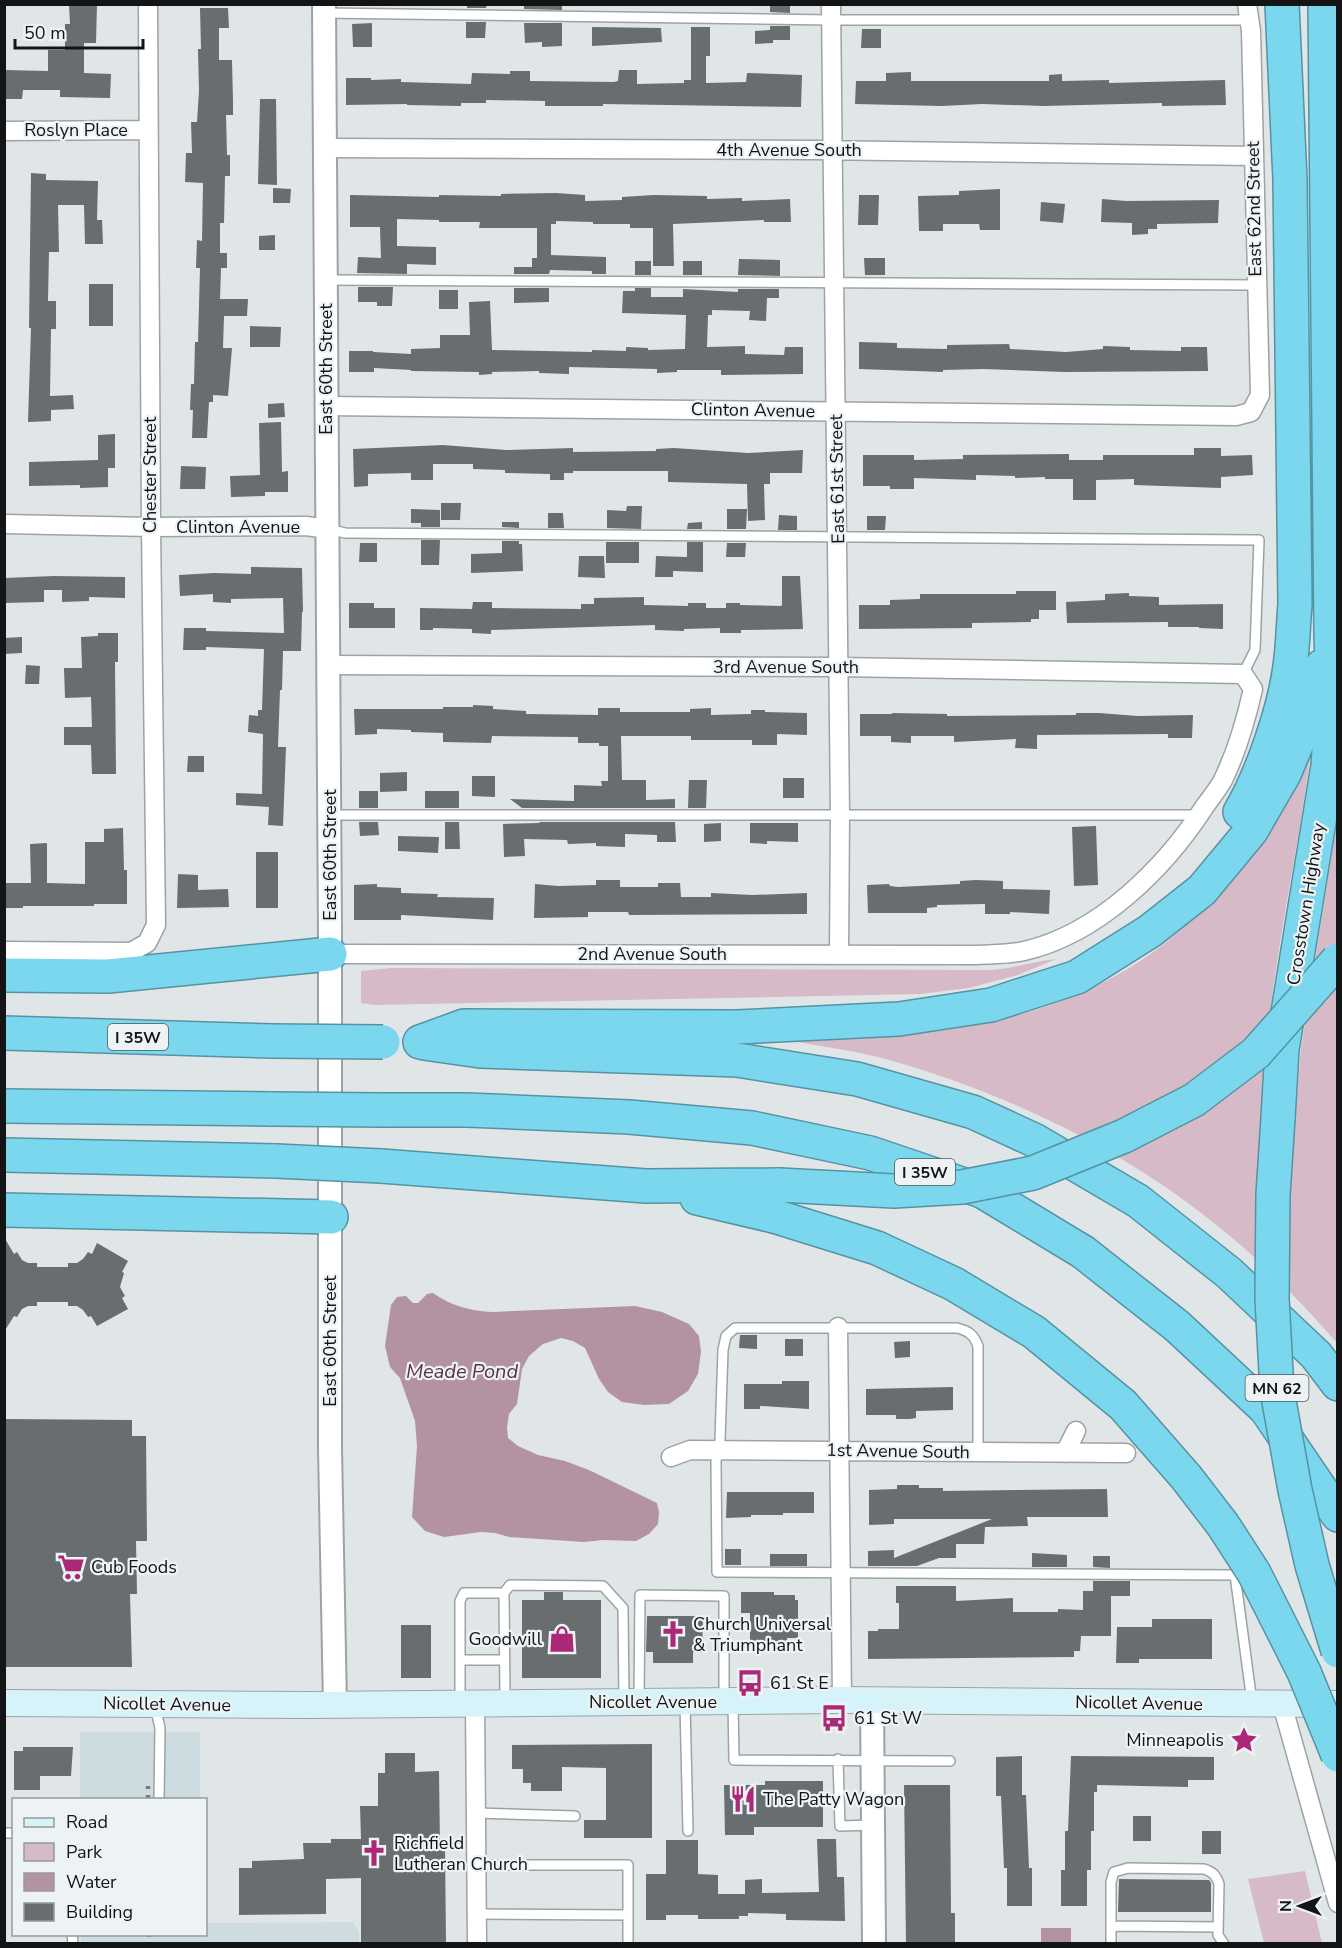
<svg xmlns="http://www.w3.org/2000/svg" width="1342" height="1948" viewBox="0 0 1342 1948" font-family="'Nunito Sans',sans-serif">
  <rect width="100%" height="100%" fill="#e0e6e7"/>
  <path fill="#cddce0" d="M80,1732H200V1799H80Z
    M353,1922L359,1932V1943H81V1935L206,1934V1923Z"/>
  <path fill="#d7bac7" d="M1305,758L1310,759C1294,876 1266,993 1261,1112L1295,1115L1301,1048L1337,822V1343C1308,1310 1278,1278 1245,1249C1144,1159 1017,1096 886,1059C856,1051 824,1047 793,1041V1034C845,1033 900,1035 952,1028C1041,1017 1136,979 1199,912C1212,899 1222,880 1233,864C1257,829 1281,793 1305,758Z
    M1056,959L1018,975L969,988L920,994L375,1005L361,1003V971L391,968L990,970C1013,969 1034,961 1056,959Z
    M1305,1871L1322,1943H1264L1248,1879Z"/>
  <path fill="#b393a1" d="M433,1293C451,1306 471,1311 493,1312L635,1306L662,1312L689,1324L699,1336L701,1352L698,1374L688,1391L669,1404L644,1405L622,1402L608,1392L599,1379L585,1348L573,1341L561,1338L543,1344L529,1356L522,1369L517,1404L509,1414L507,1427L508,1438L518,1446L538,1455L565,1461L589,1470L657,1503L659,1512L658,1524L649,1534L636,1541L603,1540L584,1542L509,1537L495,1533L481,1532L444,1537L425,1531L412,1517L417,1446L415,1421L400,1378L390,1367L385,1346L391,1305L397,1297L406,1296L413,1303H418L427,1294Z
    M1041,1928H1071V1943H1041Z"/>
  <path fill="#686d6f" d="M69,4H97L96,43H84V73L111,74L110,98L60,97V90H23L22,99H4V70L48,71V50H65V24H70Z
    M467,4H487L486,8H467Z
    M524,4H562V10L524,9Z
    M770,4H790V13L770,12Z
    M200,8H228L229,28H219V60H232L233,101V115H226L227,155H230V176H225L224,223H220V253H227V268H221L220,299H248L247,316H224L223,348H232L228,396L213,395V402H209L207,438H192L193,410H190L191,384H194L195,342H198L200,268H196L197,240L202,241L203,183L185,182L186,153H192L191,122H197L199,91L198,49H201Z
    M466,22H486L485,38H466Z
    M372,23V47H353L352,24Z
    M524,23H562V46L542,47V42L525,43Z
    M770,26H790V40H773V43L755,44V31L770,30Z
    M592,27L661,28L662,42L592,46Z
    M691,27H710V56H706V83L746,82L747,73L802,75L801,107L603,104V106H545V101L486,100V103H461V106L407,105V104L346,105V78H371V80L401,79V82L471,84L472,73L510,74V71H530V81L614,82L618,81L619,70H637V84L684,83V80H691Z
    M862,29H881V48H861Z
    M911,72V81H1049V75L1062,74V81L1109,80V83L1225,80L1226,105L1162,106V103L1043,106L982,104L942,106L855,104L856,81H886V73Z
    M260,99H276L277,185L258,184Z
    M31,173L46,174V180L98,181L97,220H102L103,244H85L84,205H58L59,252H49L48,301H56V329H51L50,396L73,395L74,409L51,410V421L28,422L31,328H29Z
    M273,188L291,189L290,203H273Z
    M1000,189V230H980L979,224H943V231H919L918,196L959,195V191Z
    M556,193L585,195V201L622,200V197L654,195L707,196V199L742,198V201L790,199L791,222H764V220L673,224L674,266H653V228H630V224H593V222L556,221V224H551V255L606,257V274H592V271L550,270L549,274H514V267H532V258H537V228H479L480,222H439V220L397,219V246L436,247V265L407,264V274L357,273L358,257L381,258L380,227H350V195L439,197V195L501,196V194Z
    M859,195H879L878,225H858Z
    M1102,199L1126,201L1219,200L1218,223L1157,224V229H1148V234L1132,235V223L1101,222Z
    M1041,202L1065,204L1063,223L1040,221Z
    M275,235V250H259V236Z
    M864,258H885V275H865Z
    M739,259L780,260V276L738,275Z
    M635,261H651V275H635Z
    M683,261H702V275H683Z
    M89,284H113V326H89Z
    M358,287H393L392,306H377V302H358Z
    M514,288H549V302L514,303Z
    M635,288H651V297H683V289L738,292V289H779V298H767L766,321L749,320L750,311L712,310V315H708L707,347L745,346V354L784,355L785,347H803V374L721,375V370H677V372L657,373V369L569,367V374L539,373V371L492,372V374L479,375V372L411,371V370L374,368V372H349V351H373V352L411,354V349L440,348V335H470L469,302L490,301L492,350L592,352V350L626,351V347L648,348V350L685,349L686,315L622,313L623,291H635Z
    M439,290H458V309H439Z
    M250,326L281,327L280,347H250Z
    M859,342L897,343V348L947,349V345L1009,344L1010,349L1066,352L1103,349V346L1130,347V350L1181,351V347H1207L1208,371L1065,372L983,369L943,370V372L859,369Z
    M284,403L285,417L268,418V404Z
    M281,422L282,472L288,471V492H265V496L231,497L230,476L260,475L259,423Z
    M115,434V468H108V487L80,488V485L29,486V462L98,460V435Z
    M443,445L506,450L573,448V452L656,451V449L674,448L748,453L803,450L802,473H770V484H764L765,520L748,521L747,484L668,482V471H573V473H564V480H550V474L505,473V470L473,469V464H433V480H411V473L368,474V486L354,487L353,449Z
    M1194,448H1221V456L1252,455L1253,475L1221,477V488L1134,485V479L1096,480V500H1073V479H1045V477L1015,478V476L976,475V480L914,478V489H890V486H863V455H914V460L963,459V455L1069,454V460H1103V455H1194Z
    M181,466L206,467L205,489H180Z
    M441,503H461L460,520H441Z
    M627,506H642L641,529L607,528V510L626,511Z
    M411,509L440,510V527H421V523H411Z
    M727,509H747L746,529H727Z
    M548,513H563L564,528H548Z
    M779,515L797,516V530H778Z
    M867,516H886L885,530H867Z
    M502,522H519V528L502,527Z
    M702,522V529H687L688,523Z
    M421,540H440L439,565H421Z
    M502,541H519V544H522L523,571L471,573V554L502,553Z
    M606,542H639V563H606Z
    M687,542H703V572L673,571V577H655L656,556L687,557Z
    M360,543H377V562H359Z
    M727,543H746L745,557H726Z
    M579,556H604L605,578L578,577Z
    M251,567L302,568L303,612H302L301,651H283L282,690H280L278,747H286L283,826L268,825L269,807L236,805V793L262,794L263,734L248,732L249,715L258,716V710H262L264,649L206,647V650H183L184,628H206V631L284,633L283,598L231,599V603L213,602V594L180,596L179,575L214,573L251,574Z
    M54,576L125,577V598L89,597V601L62,602V590H44V602L4,603V578Z
    M782,576H800L803,629L741,630V633H720V628L684,629V631L655,630V625L491,630V634L472,633V629L433,628V630H420V608L472,609L473,602H492V608L581,609V604H594V598L644,597V605L688,606V603H706V608H726V603H740V605L781,606L782,605Z
    M1016,591H1056V610H1039V619H1031V622L972,623V628L859,629V605H890V600L920,599V594H1016Z
    M1129,593V596L1159,597V605L1223,604V629L1199,628V627H1168V622L1067,623L1066,602L1105,600V594Z
    M349,603H374V608H395V628H349Z
    M98,633H118V662H115L116,774H92L91,745H64V727H92L91,697L65,698L64,668H82L81,637L98,636Z
    M22,637V653L4,654V638Z
    M26,665L40,666L39,684H25Z
    M473,705L493,706V709L526,711V714L598,715V708H620V712H690V709L711,708V715L751,714V710H765V712L807,713V735L777,734V745H752V740H691V736H621L622,780H646V800L675,799V808H522L510,799L574,801V785L602,786L601,781H608V746H599V743H578V737L492,736L491,743L443,742V733L411,732V730L377,729V734L355,735L354,709H443V707H473Z
    M892,713L947,714V716L1076,715V713H1099L1138,716L1193,715L1192,738H1168V734L1037,735V749L1015,748L1016,739L954,742V736H911V743L891,742V736H860V714H892Z
    M188,756H204V772H187Z
    M407,772V791L380,792V773Z
    M472,776H495V797L472,796Z
    M783,778H804V798H783Z
    M689,780H707L706,808H688Z
    M359,791H378V808H359Z
    M425,791H459V808H425Z
    M359,822H378L379,835L360,836Z
    M445,822H459L460,849H445Z
    M539,822H675L676,842H657V835L625,834V847L596,846V843L568,844L567,840L524,839L525,856L504,857L503,824L540,823Z
    M721,823V841L704,842V824Z
    M750,823H798V842L767,841V844L750,843Z
    M1096,826L1098,885L1074,886L1072,827Z
    M123,828L124,870H127V904H94V906H23V908H4V883H31L30,844L47,843V883L85,884V842H104V829Z
    M398,836L439,837L438,853L398,851Z
    M256,852H278V908H256Z
    M178,874L198,875V890L228,889L229,907L177,908Z
    M596,880H620V887H658V883H680L681,897H711V893L753,895L807,893V914L629,915L628,912H588V917L534,918L535,884L558,886L596,885Z
    M976,880L1003,881V889L1050,890L1049,914L1010,912V914H985V904L937,905V907L927,908V913H868L867,885L889,884L890,886L898,887L960,884V881Z
    M377,884V887L401,888V893L438,894L437,897L494,898L493,920L401,915V920H354V885Z
    M4,1237L14,1254L17,1252L22,1260L28,1263H37V1267H68V1263H77L83,1259L88,1252L92,1254L97,1243L128,1261L122,1272L124,1273L120,1287L125,1296L122,1298L128,1309L97,1326L91,1316L88,1317L83,1310L77,1306H68V1302H37V1306H28L22,1309L17,1317L14,1316L4,1332Z
    M740,1335H757V1349L739,1348Z
    M785,1339H803V1356H785Z
    M910,1341V1357L895,1358L894,1342Z
    M782,1381H809V1409L760,1406V1409H744V1384H782Z
    M953,1387V1410L916,1411V1418L910,1419H896V1415H866V1389Z
    M4,1419L132,1420V1436H146L147,1541H136L137,1594H130L132,1667H4Z
    M897,1485H919V1488H943V1491L1107,1489L1108,1517H1027L1028,1526L985,1527L984,1544H956V1558H939L917,1566H868V1551L894,1550V1558L992,1519H894V1524L869,1525V1490L897,1489Z
    M727,1492H814V1513H783V1515H751V1517L726,1518Z
    M725,1549H741V1565H725Z
    M1032,1553L1067,1555V1567H1032Z
    M770,1554H807V1566H770Z
    M1093,1556H1110V1568L1093,1567Z
    M1093,1581H1130V1596H1111V1636H1081L1080,1651H1074V1657L868,1659V1631H878V1629H899V1603H896V1586H956V1601L1013,1598V1612H1058V1609L1083,1610V1591H1093Z
    M544,1592H563V1600H601V1678H522V1600H544Z
    M741,1592H774V1595H795V1600H798V1638H787V1642H750V1613H741Z
    M647,1616H703L702,1653L693,1652V1663H653V1652H646Z
    M1152,1619H1212V1659H1139V1663H1116L1117,1627H1152Z
    M401,1625H431V1678H401Z
    M652,1744V1838H584V1820H606V1768L562,1767V1791H531V1783H523V1769H512V1745Z
    M23,1747H73L71,1776H40V1790H14V1751H23Z
    M385,1753H415V1772L439,1771L440,1846H445L446,1944H361V1878L326,1879V1914L239,1915V1868H252V1861L304,1859L303,1843H331V1839H361L360,1806H378V1773H385Z
    M1022,1756V1795H1026L1029,1868H1032V1906H1007V1868H1004L1001,1796H996V1757Z
    M1071,1756L1214,1757V1780H1188V1787L1097,1785V1792H1094V1831H1091V1870H1087V1906H1061V1870H1065V1831H1068Z
    M765,1781H823V1827H754V1835H725L724,1785H765Z
    M904,1785H950L951,1913H955V1944H906Z
    M1133,1816H1151V1841H1133Z
    M1202,1831H1221V1854H1202Z
    M817,1839H836L837,1877H844L845,1921L786,1920V1914L748,1913V1916H739V1919H698V1915H666V1920H646V1874H666V1840H698V1874L718,1875V1894H745V1880L762,1879V1893L819,1892Z
    M1119,1879L1209,1880L1211,1883V1912H1118Z"/>
  <g fill="none" stroke-linecap="round" stroke-linejoin="round">
    <defs>
      <path id="service" d="M324,13L831,20H1249
        M326,280L1256,285
        M328,529L345,533L1259,540L1255,650L1243,674
        M329,815H1199
        M978,1452V1346C974,1335 969,1331 957,1328H735L726,1336L723,1350L720,1440L716,1461L717,1572L1235,1575L1252,1702
        M462,1660H504
        M639,1699L640,1595L724,1596V1700
        M505,1700L504,1593L510,1585L603,1586L623,1608L624,1701
        M460,1703V1601L464,1593H504
        M733,1703L734,1760L950,1761
        M685,1704L688,1831
        M155,1706L160,1728L159,1800
        M838,1759L840,1826L873,1825
        M476,1813L575,1816
        M4,1833H14
        M477,1865H628V1944
        M476,1914L628,1915
        M1111,1926L1218,1927
        M72,1934L73,1944
        M1111,1944V1882L1114,1872L1128,1868L1204,1869C1213,1872 1216,1875 1219,1884L1218,1935L1224,1944"/>
      <path id="minor" d="M831,4L840,814L839,954
        M4,131L148,130
        M325,148L815,150L1253,156
        M327,406L1236,416L1251,412L1260,395L1251,31L1247,4
        M4,524L151,527L306,526L328,529
        M328,665L839,667L1243,674L1253,689C1246,720 1237,751 1223,780C1218,789 1211,798 1205,806C1165,868 1099,934 1024,951C1008,955 990,954 974,955L330,954
        M4,951L131,952L147,943L156,925L151,527L148,4
        M838,1327L842,1700
        M1065,1453L1076,1431
        M671,1457L690,1450L1126,1453
        M475,1703L477,1944
        M1282,1704L1338,1903"/>
      <path id="tertiary" d="M324,4L330,936V1449L335,1705
        M872,1700L874,1944"/>
      <path id="secondary" d="M4,1703L311,1705L842,1700L1338,1704"/>
      <path id="motorway" d="M1240,812C1261,777 1283,713 1289,673C1293,650 1293,627 1295,604L1290,180L1282,4
        M4,975L108,976L330,954
        M4,1033L272,1041
        M420,1042L464,1026L737,1027L899,1019L991,1005L1077,977L1150,931L1202,890L1251,831L1284,774L1305,724L1322,666
        M424,1043L480,1051L737,1060L857,1079L973,1112L1034,1140L1138,1201L1229,1273L1316,1355L1338,1384
        M4,1106L272,1109
        M383,1110H467L629,1117L752,1128L870,1153L982,1191L1083,1252L1177,1326L1266,1409L1338,1515
        M1278,1118L1282,1049L1328,766L1333,689L1331,635L1325,4
        M4,1155L276,1161
        M381,1166L646,1186L779,1185
        M697,1198L774,1216
        M4,1210L331,1217"/>
    </defs>
    <use href="#service" stroke="#9da3a4" stroke-width="12"/>
    <use href="#minor" stroke="#9da3a4" stroke-width="21"/>
    <use href="#tertiary" stroke="#9da3a4" stroke-width="26"/>
    <use href="#secondary" stroke="#9da3a4" stroke-width="28"/>
    <use href="#motorway" stroke="#5693a2" stroke-width="36"/>
    <use href="#service" stroke="#fff" stroke-width="9"/>
    <use href="#minor" stroke="#fff" stroke-width="18"/>
    <use href="#tertiary" stroke="#fff" stroke-width="22"/>
    <use href="#secondary" stroke="#d7f3fa" stroke-width="26"/>
    <use href="#motorway" stroke="#7ad7ee" stroke-width="33"/>
    <path stroke="#787c7d" stroke-width="4.5" stroke-dasharray="3 6" stroke-linecap="butt" d="M148,1786V1800
      M149,1934V1944"/>
    <defs>
      <path id="motorway-bridge" d="M272,1041L383,1042
        M272,1109L383,1110
        M1278,1118L1273,1195L1272,1299L1277,1390L1295,1490L1312,1565L1338,1651
        M276,1161L381,1166
        M779,1185L894,1191L962,1187L1033,1173L1124,1136L1194,1100L1256,1053L1338,960
        M774,1216L877,1248L954,1284L1034,1332L1123,1405L1186,1477L1223,1525L1254,1573L1304,1672L1338,1755"/>
    </defs>
    <use href="#motorway-bridge" stroke="#5693a2" stroke-width="36" stroke-linecap="butt"/>
    <use href="#motorway-bridge" stroke="#7ad7ee" stroke-width="33"/>
  </g>
  <defs>
    <symbol id="supermarket-bare" viewBox="-9 -9 18 18"><path d="M-6-5.5h2.5l.6 2H6L4.5 2H-2.5L-4.4-4H-6ZM-1.5 3.2a1.3 1.3 0 1 0 .1 0ZM3 3.2a1.3 1.3 0 1 0 .1 0Z" fill="#aa2875" stroke="#edf3f5" stroke-width="2.5" paint-order="stroke"/></symbol>
    <symbol id="church-bare" viewBox="-9 -9 18 18"><path d="M-1.2-6h2.4v3.5h3.3v2.4h-3.3V6h-2.4V-.1h-3.3v-2.4h3.3Z" fill="#aa2875" stroke="#edf3f5" stroke-width="2.5" paint-order="stroke"/></symbol>
    <symbol id="shop-bare" viewBox="-9 -9 18 18"><path d="M-5-2.5h2.3a2.7 3.5 0 0 1 5.4 0H5L5.5 6h-11ZM-1.5-2.5h3a1.5 2.3 0 0 0-3 0Z" fill="#aa2875" stroke="#edf3f5" stroke-width="2.5" paint-order="stroke"/></symbol>
    <symbol id="bus-bare" viewBox="-9 -9 18 18"><path d="M-5-6H5V4H4V6H2V4H-2V6H-4V4H-5ZM-3.5-4V0h7V-4ZM-3.5 1.2v1.5H-2V1.2ZM2 1.2v1.5H3.5V1.2Z" fill="#aa2875" stroke="#edf3f5" stroke-width="2.5" paint-order="stroke"/></symbol>
    <symbol id="sight-bare" viewBox="-9 -9 18 18"><path d="M0-6L1.8-2.2L6-1.7L2.9 1.2L3.7 5.4L0 3.3L-3.7 5.4L-2.9 1.2L-6-1.7L-1.8-2.2Z" fill="#aa2875" stroke="#edf3f5" stroke-width="2.5" paint-order="stroke"/></symbol>
    <symbol id="restaurant-bare" viewBox="-9 -9 18 18"><path d="M-5-6h1v4h1v-4h1v4h1v-4h1v5L-1.5 .5V6h-2V.5L-5-1ZM5-6V6H3V1.5H1.5Q1.5-4 5-6Z" fill="#aa2875" stroke="#edf3f5" stroke-width="2.5" paint-order="stroke"/></symbol>
  </defs>
  <g fill-rule="evenodd">
    <use href="#supermarket-bare" x="52" y="1548" width="38" height="38"/>
    <use href="#church-bare" x="654" y="1615" width="38" height="38"/>
    <use href="#shop-bare" x="543" y="1620" width="38" height="38"/>
    <use href="#bus-bare" x="731" y="1664" width="38" height="38"/>
    <use href="#bus-bare" x="815" y="1699" width="38" height="38"/>
    <use href="#sight-bare" x="1225" y="1721" width="38" height="38"/>
    <use href="#restaurant-bare" x="724" y="1780" width="38" height="38"/>
    <use href="#church-bare" x="355" y="1834" width="38" height="38"/>
  </g>
  <g text-anchor="middle" stroke-width="4.5" stroke-linejoin="round" paint-order="stroke">
    <g fill="#edf3f5" stroke="#545758" stroke-width="1.5">
      <rect x="108" y="1024" width="60" height="26" rx="4.5"/>
      <rect x="895" y="1159" width="60" height="26" rx="4.5"/>
      <rect x="1245.5" y="1375" width="63" height="26" rx="4.5"/>
    </g>
    <g font-size="16" font-weight="bold" fill="#121415">
      <text x="138" y="1043">I 35W</text>
      <text x="925" y="1178">I 35W</text>
      <text x="1277" y="1394">MN 62</text>
    </g>
    <g font-size="18" fill="#121415" stroke="#edf3f5">
      <text x="76" y="136">Roslyn Place</text>
      <text x="789" y="156">4th Avenue South</text>
      <text transform="translate(1254 209) rotate(-91)" y="6">East 62nd Street</text>
      <text transform="translate(326 369) rotate(-90)" y="6">East 60th Street</text>
      <text transform="translate(753 410) rotate(1)" y="6">Clinton Avenue</text>
      <text transform="translate(150 475) rotate(-90)" y="6">Chester Street</text>
      <text transform="translate(837 479) rotate(-91)" y="6">East 61st Street</text>
      <text x="238" y="533">Clinton Avenue</text>
      <text x="786" y="673">3rd Avenue South</text>
      <text transform="translate(330 855) rotate(-90)" y="6">East 60th Street</text>
      <text transform="translate(1306 904) rotate(-81)" y="6">Crosstown Highway</text>
      <text x="652" y="960">2nd Avenue South</text>
      <text transform="translate(330 1341) rotate(-90)" y="6">East 60th Street</text>
      <text transform="translate(898 1451) rotate(1)" y="6">1st Avenue South</text>
      <text x="653" y="1708">Nicollet Avenue</text>
      <text transform="translate(1139 1703) rotate(1)" y="6">Nicollet Avenue</text>
      <text transform="translate(167 1704) rotate(1)" y="6">Nicollet Avenue</text>
    </g>
    <g font-size="18" fill="#121415" stroke="#edf3f5" text-anchor="start">
      <text x="91" y="1573">Cub Foods</text>
      <text x="693" y="1630">Church Universal<tspan x="693" dy="21">&amp; Triumphant</tspan></text>
      <text x="542" y="1645" text-anchor="end">Goodwill</text>
      <text x="770" y="1689">61 St E</text>
      <text x="854" y="1724">61 St W</text>
      <text x="1224" y="1746" text-anchor="end">Minneapolis</text>
      <text x="763" y="1805">The Patty Wagon</text>
      <text x="394" y="1849">Richfield<tspan x="394" dy="21">Lutheran Church</tspan></text>
    </g>
    <g font-size="20" font-style="italic" fill="#5d3047" stroke="#edf3f5">
      <text x="462" y="1378">Meade Pond</text>
    </g>
  </g>
  <rect width="1342" height="1948" fill="none" stroke="#121415" stroke-width="12"/>
  <rect x="12" y="1798" width="195" height="138" fill="#edf3f5" stroke="#959a9b" stroke-width="1.5"/>
  <rect x="24" y="1818" width="30" height="9" fill="#d7f3fa" stroke="#959a9b" stroke-width="1.5"/>
  <text x="66" y="1828" font-size="18" fill="#121415">Road</text>
  <rect x="24" y="1843" width="30" height="18" fill="#d7bac7" stroke="#959a9b" stroke-width="1.5"/>
  <text x="66" y="1858" font-size="18" fill="#121415">Park</text>
  <rect x="24" y="1873" width="30" height="18" fill="#b393a1" stroke="#959a9b" stroke-width="1.5"/>
  <text x="66" y="1888" font-size="18" fill="#121415">Water</text>
  <rect x="24" y="1903" width="30" height="18" fill="#686d6f" stroke="#959a9b" stroke-width="1.5"/>
  <text x="66" y="1918" font-size="18" fill="#121415">Building</text>
  <g transform="translate(1300 1906) rotate(270)" stroke="#edf3f5" stroke-width="4.5" paint-order="stroke">
  <path d="M0-4.5L10 22L0 15L-10 22Z" fill="#121415"/>
  <text y="-9" font-size="16" font-weight="bold" text-anchor="middle" fill="#121415">N</text>
  </g>
  <path d="M15 39v9h128v-9" fill="none" stroke="#121415" stroke-width="3"/>
  <text x="24" y="39" font-size="18" fill="#121415" stroke="#edf3f5" stroke-width="4.5" paint-order="stroke">50 m</text>
</svg>
